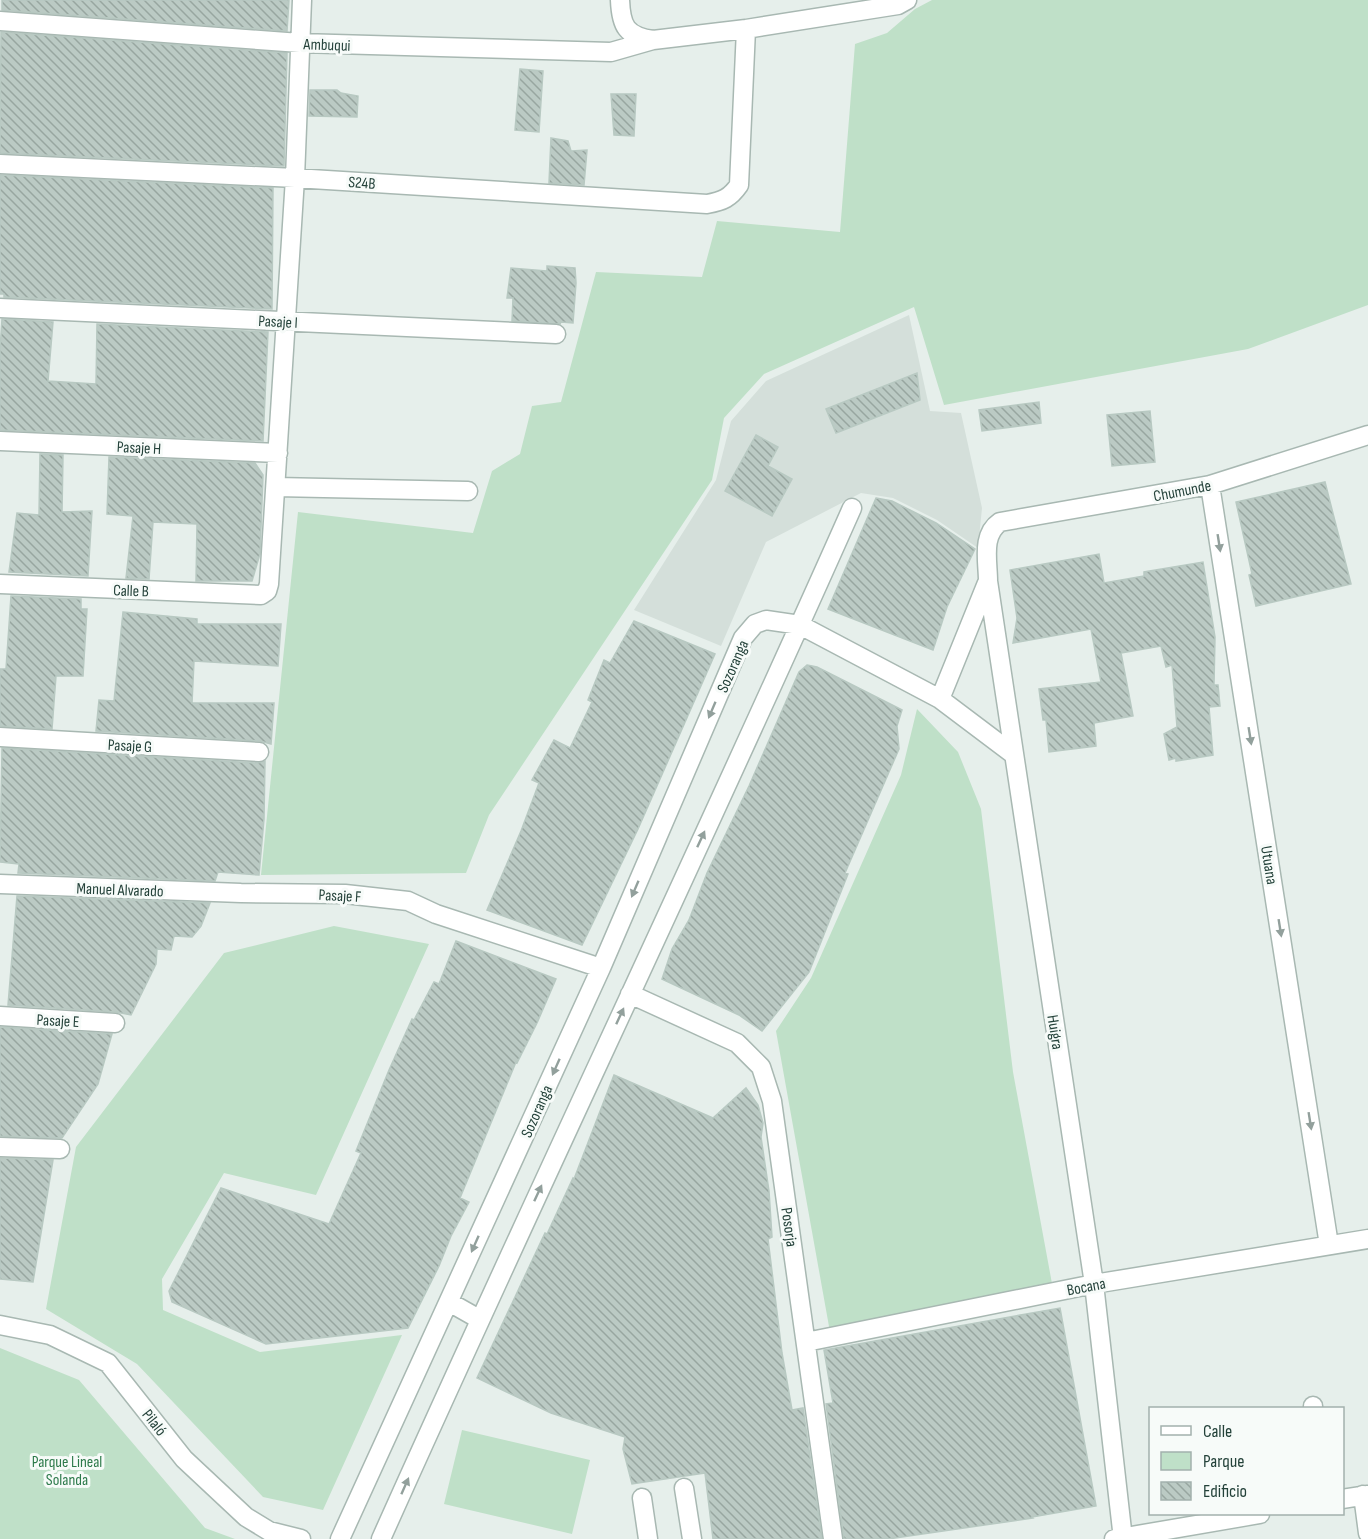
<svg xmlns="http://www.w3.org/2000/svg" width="1368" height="1539" viewBox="0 0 1368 1539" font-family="'Sofia Sans Condensed',sans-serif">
  <defs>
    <pattern id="building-back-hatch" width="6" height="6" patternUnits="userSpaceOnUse" patternTransform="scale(1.5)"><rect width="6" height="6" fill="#bbcac4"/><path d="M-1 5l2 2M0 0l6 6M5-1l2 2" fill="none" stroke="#98a6a0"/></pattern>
  </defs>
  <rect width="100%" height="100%" fill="#e6efeb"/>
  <path fill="#d4dfda" d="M909,315L930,411L961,413L982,508L978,548L937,520L893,498L861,493L766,542L721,646L634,610L716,480L731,421L766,381Z"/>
  <path fill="#bfe0c8" d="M932,0H1368V305L1248,349L944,405L914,307L764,374L724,418L712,480L489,815L466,873L261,875L298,512L473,533L492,471L520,454L532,406L561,402L596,272L702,277L717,221L840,232L855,44L887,33L915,9Z
    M917,709L958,752L981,809L1013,1072L1053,1289L830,1332L776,1031L811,978L901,775Z
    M334,926L429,944L316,1195L224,1173L162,1279L163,1310L260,1352L402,1335L323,1510L263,1497L137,1364L46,1309L76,1147L224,953Z
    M0,1348L79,1380L205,1528L235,1539H0Z
    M462,1430L590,1460L572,1534L444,1504Z"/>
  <path fill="url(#building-back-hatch)" stroke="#b8c9c2" stroke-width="1.5" d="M2,0H289L287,31L2,10Z
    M1,32L287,53L284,166L0,153Z
    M520,69L543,71L539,132L515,130Z
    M310,90H337L341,93L358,96L357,117L309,116Z
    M611,94H636L634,136L614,135Z
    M551,138L568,141L571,151L587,150L584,185L549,183Z
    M0,175L273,188L272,309L4,297V294H0Z
    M547,266L575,268L576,283L573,323L561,322L560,324L512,321L513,298H507L511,268L547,271Z
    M2,319L53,322L48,381L96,384L97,324L268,332L263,441L0,430V350Z
    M917,373L920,400L836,433L826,409Z
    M1039,402L1041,423L982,431L979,410Z
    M1150,411L1155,462L1112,466L1107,415Z
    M756,435L778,447L768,466L792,479L772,516L725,491Z
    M40,454L63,455L62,512L92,511L88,576L9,572L17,513L39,515Z
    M109,457L255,463L263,475L260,554L252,581H196L197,524L153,522L149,579L126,578L133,516L107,514Z
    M1325,482L1351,584L1256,606L1249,575L1252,574L1236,502Z
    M876,498L892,501L936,523L975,549L947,607L933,650L828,609Z
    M1099,554L1104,583L1144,576V572L1203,562L1215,637L1214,685H1218L1220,706L1209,707L1213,755L1176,761V758L1169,760L1164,734L1177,727L1172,665L1166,667L1161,646L1121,653L1133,716L1094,723L1096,746L1049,752L1046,720H1043L1039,689L1101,682L1091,629L1013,643L1017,618L1010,570Z
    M11,596L81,599V609H87L83,676H56L52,729L0,726V669H6Z
    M123,612L197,619V624H281L278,666L194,661L192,703H274L271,744L260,741L96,731L99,700L114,701Z
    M634,621L715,654L638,829L582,945L487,910L521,831L539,783L532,780L554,740L570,748L592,702L588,700L604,660L610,663Z
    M807,665L817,667L902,710L897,726L899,749L845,873L848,874L809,972L762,1031L739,1015L662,979L672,949L689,920L707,873L749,786L799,672Z
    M2,748L258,763L265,761L264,819L259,875L218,872L215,881L18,873L19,864L0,862Z
    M17,896L210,903L201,926L192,937L174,936L171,950L157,949L156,964L131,1015L116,1012L8,1005Z
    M456,941L556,979L537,1023L517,1063L516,1062L460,1198L469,1202L451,1236L439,1266L408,1328L266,1344L172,1302L169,1291L221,1188L329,1224L361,1153L356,1151L389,1070L412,1019L414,1020L434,982L439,984Z
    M0,1027L112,1034L98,1084L62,1138L0,1136Z
    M614,1075L713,1118L746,1088L758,1105L763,1123L761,1137L769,1191L772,1237L768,1239L782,1353L792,1410L803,1408L822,1539H713L705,1473L632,1484L623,1449L625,1437L551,1413L477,1378L545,1233L547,1234L573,1178L574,1179Z
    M0,1158L53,1160L33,1282L0,1279Z
    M1060,1308L1096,1506L1032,1517L1033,1518L888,1539H844L826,1404L833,1403L824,1350Z"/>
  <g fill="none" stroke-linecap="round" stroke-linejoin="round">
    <defs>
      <path id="minor" d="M620,0C621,26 626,36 653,40L746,29L898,5L907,0
        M0,21L300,43L611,52L653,40
        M0,164L295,178L707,204C723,201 730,198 739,185L746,29
        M0,308L556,334
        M0,441L278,453
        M1210,485L1329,1245
        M276,487L468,491
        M0,584L261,595L267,591L269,584L295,178L302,0
        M940,699L987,583
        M0,737L259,752
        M0,884L241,893L345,894L408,901L436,914L601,968
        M630,994L737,1043L761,1067L772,1101L833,1539
        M0,1016L115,1023
        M0,1147L60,1149
        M449,1302L479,1319
        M0,1325L50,1335L108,1363L184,1459L246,1517L269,1531L301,1539
        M806,1342L1094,1284L1368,1239
        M1313,1408V1406
        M684,1488L692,1539
        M1363,1495L1368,1533
        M642,1498L648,1539
        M1342,1499L1368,1495
        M340,1539L601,968L743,638L755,624L766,620L800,625L940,699L1013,754
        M381,1539C535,1194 699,853 852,508
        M1114,1539L1260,1514
        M1123,1539L1094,1284L988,581C988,561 981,535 1000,522L1210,485L1368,435"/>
    </defs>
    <use href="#minor" stroke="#a8b8b2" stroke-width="21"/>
    <use href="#minor" stroke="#fff" stroke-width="18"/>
  </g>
  <defs><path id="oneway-solid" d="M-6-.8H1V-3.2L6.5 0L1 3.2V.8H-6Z" transform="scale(1.5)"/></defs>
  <g fill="#92a09c">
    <use href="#oneway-solid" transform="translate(1219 543) rotate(81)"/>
    <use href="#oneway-solid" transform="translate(712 710) rotate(113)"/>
    <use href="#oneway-solid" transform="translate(1250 736) rotate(81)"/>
    <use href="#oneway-solid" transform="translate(701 839) rotate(-65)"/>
    <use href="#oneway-solid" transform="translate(635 889) rotate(113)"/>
    <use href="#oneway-solid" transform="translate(1280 928) rotate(81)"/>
    <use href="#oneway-solid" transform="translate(620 1016) rotate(-65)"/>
    <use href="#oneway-solid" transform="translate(556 1067) rotate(114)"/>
    <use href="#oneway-solid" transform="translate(1310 1121) rotate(81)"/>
    <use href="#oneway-solid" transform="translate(538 1193) rotate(-65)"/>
    <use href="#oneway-solid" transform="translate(475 1244) rotate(114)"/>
    <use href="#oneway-solid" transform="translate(405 1486) rotate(-66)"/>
  </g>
  <g text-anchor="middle" stroke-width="6" stroke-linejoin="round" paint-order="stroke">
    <g font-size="16" fill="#24423a" stroke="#f7fbf9">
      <text transform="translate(327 44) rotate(2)" y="6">Ambuqui</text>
      <text transform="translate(362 182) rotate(4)" y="6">S24B</text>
      <text transform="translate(278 321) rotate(3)" y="6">Pasaje I</text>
      <text transform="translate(139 447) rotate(3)" y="6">Pasaje H</text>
      <text transform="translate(1182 490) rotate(-11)" y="6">Chumunde</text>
      <text transform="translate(131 590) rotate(2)" y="6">Calle B</text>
      <text transform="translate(732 666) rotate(-66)" y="6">Sozoranga</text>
      <text transform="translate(130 745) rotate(3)" y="6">Pasaje G</text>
      <text transform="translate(1270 865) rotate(81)" y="6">Utuana</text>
      <text transform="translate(120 889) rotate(2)" y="6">Manuel Alvarado</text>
      <text transform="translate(340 895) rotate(3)" y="6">Pasaje F</text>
      <text transform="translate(58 1020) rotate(3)" y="6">Pasaje E</text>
      <text transform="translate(1056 1032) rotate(81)" y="6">Huigra</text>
      <text transform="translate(536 1111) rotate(-66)" y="6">Sozoranga</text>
      <text transform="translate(790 1227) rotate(82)" y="6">Posorja</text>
      <text transform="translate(1086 1286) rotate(-11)" y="6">Bocana</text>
      <text transform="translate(155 1422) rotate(52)" y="6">Pilaló</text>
    </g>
    <g font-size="16" fill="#2d7a4b" stroke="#f7fbf9">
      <text x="67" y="1467">Parque Lineal<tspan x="67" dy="18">Solanda</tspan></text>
    </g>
  </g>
  <rect x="1149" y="1407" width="195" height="108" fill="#f7fbf9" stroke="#a3b1ad" stroke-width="1.5"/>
  <rect x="1161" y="1426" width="30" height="9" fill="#ffffff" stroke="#a3b1ad" stroke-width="1.5"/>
  <text x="1203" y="1437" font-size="18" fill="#24423a">Calle</text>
  <rect x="1161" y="1452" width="30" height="18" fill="#bfe0c8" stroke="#a3b1ad" stroke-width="1.5"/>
  <text x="1203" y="1467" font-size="18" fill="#24423a">Parque</text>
  <rect x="1161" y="1482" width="30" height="18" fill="url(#building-back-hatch)" stroke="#a3b1ad" stroke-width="1.5"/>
  <text x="1203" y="1497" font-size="18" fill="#24423a">Edificio</text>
</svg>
